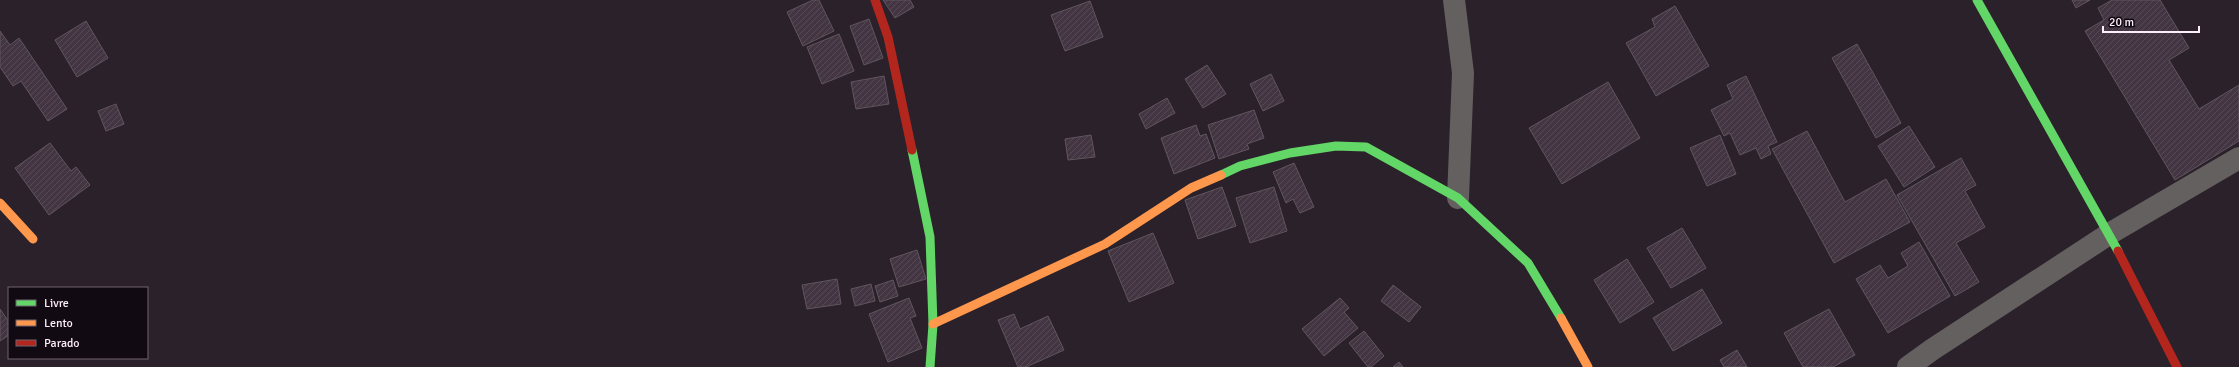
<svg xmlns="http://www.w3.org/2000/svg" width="2239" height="367" viewBox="0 0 2239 367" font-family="Signika,sans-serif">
  <defs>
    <pattern id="building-hatch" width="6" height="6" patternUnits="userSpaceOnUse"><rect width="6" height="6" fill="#443543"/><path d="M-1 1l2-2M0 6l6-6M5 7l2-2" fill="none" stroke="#574956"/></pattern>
  </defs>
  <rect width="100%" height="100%" fill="#2b212a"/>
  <path fill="url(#building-hatch)" stroke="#5f565e" d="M813,0H819L834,31L803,46L787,12Z
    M883,0H910L914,7L895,18Z
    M2072,0H2090L2076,8Z
    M2112,0H2160L2189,48L2169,60L2199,109L2239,85V141L2175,180L2085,31L2104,20L2098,8Z
    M1090,1L1103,37L1065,51L1051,15Z
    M1675,6L1709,66L1656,96L1626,43L1655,27L1652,19Z
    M869,19L883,58L864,65L850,26Z
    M86,21L108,58L77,77L55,40Z
    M0,31L10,45L19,38L67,109L48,121L21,81L13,86L0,67Z
    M839,34L854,71L822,84L807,47Z
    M1857,44L1901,123L1876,138L1832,58Z
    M1207,65L1226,94L1203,108L1185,79Z
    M1271,74L1284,101L1263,111L1250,84Z
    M884,76L889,104L856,109L851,82Z
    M1746,76L1777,142L1768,146L1771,154L1761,159L1756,148L1740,155L1730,133L1724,136L1711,110L1733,99L1727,85Z
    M1608,82L1640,138L1562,184L1529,128Z
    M1167,98L1175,113L1146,129L1139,114Z
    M116,104L124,124L106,131L98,111Z
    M1254,110L1264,138L1247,144L1249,149L1219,159L1208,125Z
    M1196,125L1200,136L1206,134L1215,158L1174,174L1161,138Z
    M1909,126L1935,167L1904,187L1878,146Z
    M1807,131L1845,202L1886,179L1910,222L1834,263L1772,149Z
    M1091,135L1095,157L1068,160L1065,139Z
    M1720,135L1736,174L1707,186L1690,148Z
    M50,143L71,171L76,167L90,185L49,215L15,168Z
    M1961,158L1976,185L1965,191L1985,227L1956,243L1979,282L1955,296L1897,195Z
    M1294,163L1314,207L1300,213L1293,199L1286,203L1273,172Z
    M1222,187L1236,226L1198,239L1185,200Z
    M1274,187L1287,231L1250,243L1236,198Z
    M1682,228L1706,268L1671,288L1647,248Z
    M1153,233L1174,283L1129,302L1108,251Z
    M1919,242L1950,296L1888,333L1856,279L1880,265L1888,278L1908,266L1901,253Z
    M917,250L926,279L899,287L890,259Z
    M1627,259L1654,302L1620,323L1594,280Z
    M837,279L841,304L807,309L802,285Z
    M893,280L898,296L880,302L875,286Z
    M871,284L875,301L855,306L851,289Z
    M1393,285L1421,307L1409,322L1381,301Z
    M1702,289L1722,323L1673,351L1653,318Z
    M909,298L916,316L910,318L922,348L888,362L869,314Z
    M1340,298L1349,308L1344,312L1358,328L1324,356L1302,329Z
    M0,309L9,322V335L0,341Z
    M1829,309L1855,355L1833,367H1803L1784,333Z
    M1014,314L1020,329L1048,316L1064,350L1026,367H1018L998,320Z
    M1364,331L1384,356L1371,367H1368L1349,343Z
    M1737,350L1747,367H1724L1720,360Z
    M1399,362L1403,367H1393Z"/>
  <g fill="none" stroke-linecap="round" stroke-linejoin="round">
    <path stroke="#64605f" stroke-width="22" d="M1454,0L1463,73L1458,198
      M1908,367L1933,349L2109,234L2239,158"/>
    <path stroke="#63d668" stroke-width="9" d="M1977,0L2118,251
      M912,150L930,237L933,324L930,367
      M1221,175L1240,166L1290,153L1336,146L1366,147L1458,198L1528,263L1561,318"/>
    <path stroke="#ff974d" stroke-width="9" d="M0,203L33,239
      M1561,318L1588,367
      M933,324L1105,244L1191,188L1221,175"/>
    <path stroke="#b3261e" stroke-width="9" d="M875,0L888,37L912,150
      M2118,251L2177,367"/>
  </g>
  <rect x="8" y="287" width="140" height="72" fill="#120a12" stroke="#70656f"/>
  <rect x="16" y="300" width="20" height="6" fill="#63d668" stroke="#70656f"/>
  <text x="44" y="307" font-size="12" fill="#fceefa">Livre</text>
  <rect x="16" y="320" width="20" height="6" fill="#ff974d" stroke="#70656f"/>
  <text x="44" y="327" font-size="12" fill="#fceefa">Lento</text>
  <rect x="16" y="340" width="20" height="6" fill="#b3261e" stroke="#70656f"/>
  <text x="44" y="347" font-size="12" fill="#fceefa">Parado</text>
  <path d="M2103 26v6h96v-6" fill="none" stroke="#fceefa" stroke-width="2"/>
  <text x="2109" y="26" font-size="12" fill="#fceefa" stroke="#120a12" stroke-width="3" paint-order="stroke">20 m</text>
</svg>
